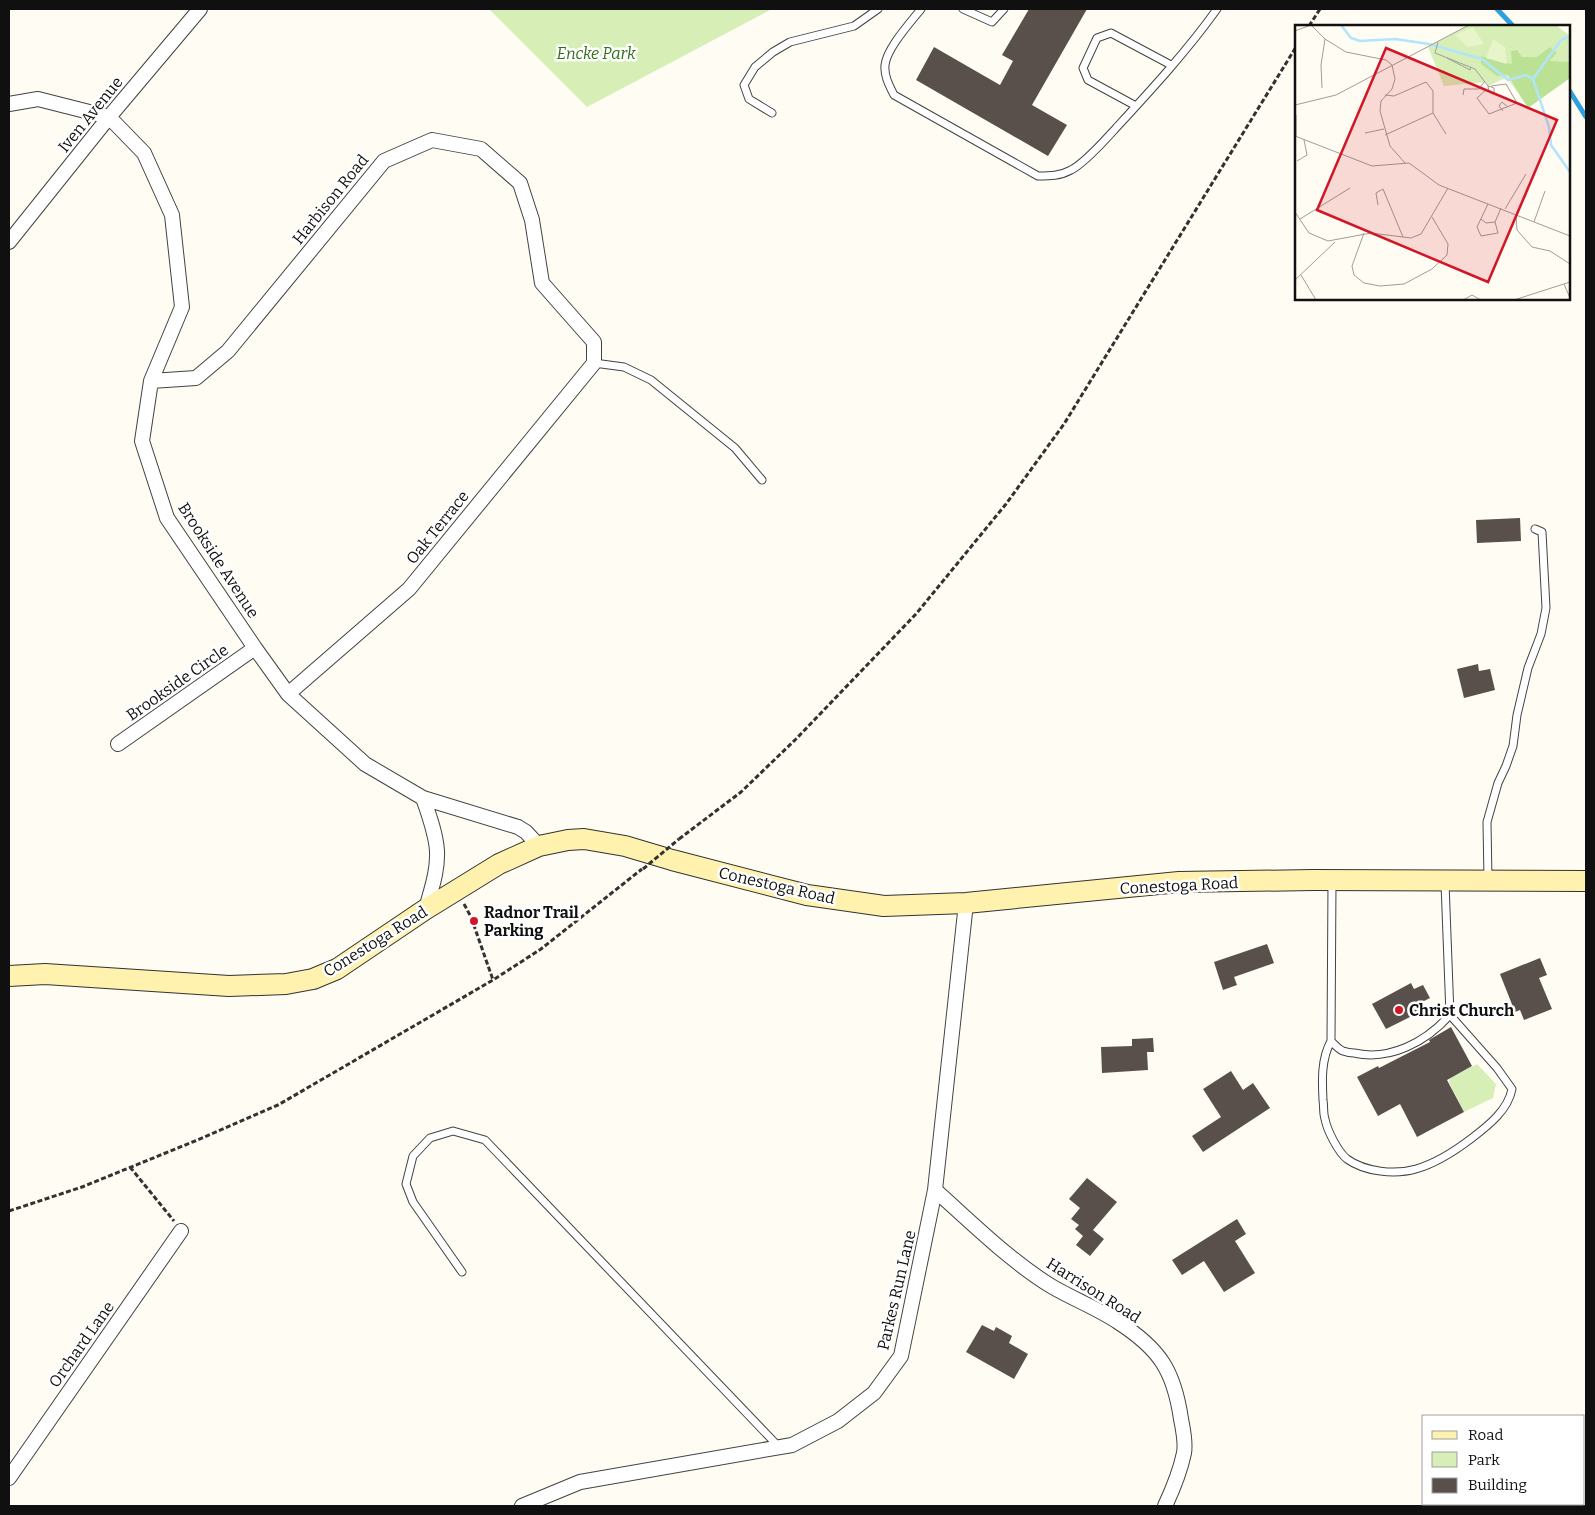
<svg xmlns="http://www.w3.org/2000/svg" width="1595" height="1515" viewBox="0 0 1595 1515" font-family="Bitter,serif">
  <rect width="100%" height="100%" fill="#fffcf3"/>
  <path fill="#d7efb7" d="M489,9H772L587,107Z
    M1477,1064L1496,1084L1493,1098L1464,1112L1449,1082L1450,1078Z"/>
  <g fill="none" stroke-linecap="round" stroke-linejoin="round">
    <path stroke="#2fa0dd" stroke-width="5" d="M1497,9L1513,26
      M1569,90L1586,117"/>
  </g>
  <path fill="#5a504b" d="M1029,9H1087L1032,105L1067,125L1048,156L916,80L934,47L1000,85L1013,61L1002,55Z
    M1520,518L1521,541L1477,543L1476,520Z
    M1478,664L1479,671L1490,669L1495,690L1464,698L1457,669Z
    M1267,944L1274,963L1234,977L1237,985L1223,990L1214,962Z
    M1540,958L1547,975L1539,978L1552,1009L1524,1020L1520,1010L1515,1012L1500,974Z
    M1411,983L1414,989L1423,985L1430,998L1422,1002L1426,1009L1386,1029L1372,1004Z
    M1451,1027L1472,1066L1447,1080L1464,1112L1417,1137L1400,1104L1378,1116L1357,1077L1378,1066L1379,1068L1430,1042L1429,1040Z
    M1153,1038L1154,1052H1147L1148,1070L1102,1073L1101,1047L1132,1046V1039Z
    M1231,1071L1243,1090L1253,1083L1270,1108L1203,1152L1192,1136L1221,1117L1203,1089Z
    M1087,1178L1117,1202L1093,1230L1104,1239L1090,1256L1076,1245L1083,1236L1075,1229L1079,1225L1071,1219L1080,1208L1069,1199Z
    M1237,1219L1246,1234L1235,1241L1255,1273L1224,1292L1204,1261L1182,1275L1172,1260Z
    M982,1325L994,1331L996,1327L1012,1336L1009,1343L1028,1354L1014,1379L966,1352Z"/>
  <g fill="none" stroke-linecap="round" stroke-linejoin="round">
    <defs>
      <path id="service" d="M921,9C910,23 887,48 885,65C884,76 889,85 894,95L1038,176C1050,176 1060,176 1071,170C1085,163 1105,140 1116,128C1151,90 1187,51 1217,9
        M963,9L992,22L1004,9
        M1136,106L1088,80L1083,68L1097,38L1111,33L1171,65
        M772,113L749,99L744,85L755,67L773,52L790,42L854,26L878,9
        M594,363L624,367L651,380L735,448L762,480
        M1488,880L1487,822L1498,783L1506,766L1513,746L1517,715L1528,668L1541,634L1546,608L1542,532L1535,529
        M1332,883L1331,1041C1321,1059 1322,1081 1323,1100C1324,1106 1323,1113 1325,1119C1327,1130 1338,1152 1347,1159C1365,1172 1395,1175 1416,1169C1437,1163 1455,1151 1472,1138C1489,1125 1508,1110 1512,1089L1497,1068L1450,1015L1445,883
        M1331,1041C1334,1044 1338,1049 1343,1051C1346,1052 1350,1053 1354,1053C1390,1061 1426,1042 1450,1015
        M462,1272L413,1202L406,1184L413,1156L430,1138L453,1131L485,1140L779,1447"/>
      <path id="minor" d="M9,104L38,99L109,117L144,153L172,215L182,307L151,381L142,441L167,518L255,648L288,694L365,764L423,798L518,827L526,832L539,846
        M9,242L109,117L200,9
        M151,381L196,378L228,351L384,161L432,140L481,149L520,183L532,220L542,283L594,342V363L409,589L288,694
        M118,744L255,648
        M423,798C429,815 436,834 437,851C438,871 431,890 426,909
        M935,1190C972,1223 1009,1260 1051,1286C1073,1299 1097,1308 1118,1322C1160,1349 1174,1371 1181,1419C1183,1430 1186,1442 1184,1453C1180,1472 1173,1489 1165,1506
        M9,1478L181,1231
        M522,1506L580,1482L792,1445L838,1421L874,1393L901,1356L935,1190L966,903"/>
      <path id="secondary" d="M9,976L45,974L229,986L286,984L313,979L337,969L426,909L499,864L539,846L568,840L584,839L625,846L672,860L807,895L884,906L966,903L1179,882L1313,880L1586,881"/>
    </defs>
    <use href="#service" stroke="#434343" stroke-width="9"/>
    <use href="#minor" stroke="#434343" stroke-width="16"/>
    <use href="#secondary" stroke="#323232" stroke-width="22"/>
    <path stroke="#323232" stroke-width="3" stroke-dasharray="5 2.5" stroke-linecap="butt" d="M1309,26L1320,9
      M679,839L741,792L796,739L916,614L1006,504L1064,424L1296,47
      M464,904L471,917L493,980
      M130,1167L174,1221
      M9,1211L82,1187L195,1141L278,1105L493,980L541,949L642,869"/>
    <use href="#service" stroke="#fff" stroke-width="7"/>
    <use href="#minor" stroke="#fff" stroke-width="14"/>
    <use href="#secondary" stroke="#fff2ae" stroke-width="20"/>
    <path stroke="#323232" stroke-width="3" stroke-dasharray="5 2.5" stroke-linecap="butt" d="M643,869L679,839"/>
  </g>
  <g fill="#d21628" stroke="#fff" stroke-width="2">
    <circle cx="474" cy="921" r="5"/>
    <circle cx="1399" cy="1010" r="5"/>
  </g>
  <g text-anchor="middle" stroke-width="5" stroke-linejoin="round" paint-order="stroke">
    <g font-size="16" font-style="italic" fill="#2e7117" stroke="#fff">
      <text x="596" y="59">Encke Park</text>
    </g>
    <g font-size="16" fill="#101010" stroke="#fff">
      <text transform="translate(90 114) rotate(-51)" y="6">Iven Avenue</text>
      <text transform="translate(330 199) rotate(-51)" y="6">Harbison Road</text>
      <text transform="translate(437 527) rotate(-51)" y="6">Oak Terrace</text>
      <text transform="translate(219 560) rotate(57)" y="6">Brookside Avenue</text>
      <text transform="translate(177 682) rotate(-35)" y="6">Brookside Circle</text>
      <text transform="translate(777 885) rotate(13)" y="6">Conestoga Road</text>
      <text transform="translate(1179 885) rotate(-3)" y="6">Conestoga Road</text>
      <text transform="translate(375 941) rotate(-32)" y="6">Conestoga Road</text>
      <text transform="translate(896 1290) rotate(-77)" y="6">Parkes Run Lane</text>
      <text transform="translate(1094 1290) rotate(32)" y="6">Harrison Road</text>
      <text transform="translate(81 1344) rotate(-55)" y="6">Orchard Lane</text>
    </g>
    <g font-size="16" font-weight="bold" fill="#101010" stroke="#fff" text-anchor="start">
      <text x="484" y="918">Radnor Trail<tspan x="484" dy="18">Parking</tspan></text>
      <text x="1409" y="1016">Christ Church</text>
    </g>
  </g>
  <g transform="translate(1295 25)">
    <rect width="275" height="275" fill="#fffcf3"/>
    <path d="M174,0H261L275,11V52L233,83L212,52L193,61L191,57L149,61L133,22Z" fill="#d7efb7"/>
    <path d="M255,22L262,28L254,36L275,37V53L233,83L213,50L202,51L186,39V31L217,39L216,26L222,25L227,32H242Z" fill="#bbe294"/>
    <path d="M178,2L189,19L173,22L160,10ZM198,14L210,22L212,39L191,33Z" fill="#e8f5ca"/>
    <path fill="none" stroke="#b1e4fd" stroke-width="2.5" d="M46,0L56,13L65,16L100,14L134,19L187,34L213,55L231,50L238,54L254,102L256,120L275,147M238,54L266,15L273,12"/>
    <path fill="none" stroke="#9f9e98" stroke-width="1" d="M16,0L30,14L51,27L91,35L97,40L100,54L97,64L86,76L85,86L95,121L110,138M0,6L16,0M143,17L140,28L180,44L193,61L194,67L199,69V63L193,61M152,33L175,45L176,42M27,63L26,40L30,14M192,64L182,73L194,89L222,78L211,59L196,61M90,70L99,71L131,57L138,66V88M168,70L169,64H184L190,56M0,80L41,70L174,0M208,86L204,81L207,77L213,82M138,88L151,109M1,90V112M70,108L89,104M90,110L138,88M0,111L77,141L114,138L144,160L275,211M2,136L12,130L9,115M193,179L182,202L186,211L203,208L200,197L206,183M83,180L81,168L88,164L108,212M210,184L231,149M0,187L14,208L33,216L76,208L116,213L126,209L153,163M221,191L222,205L237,222L255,226L275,239M5,194L55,163M186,194L191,198L200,197M239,197L250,166M69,208L57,241L59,250L69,258L85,261L109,259L137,244L152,230L153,219L137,192M6,250L21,275M0,255L40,217M269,259L275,273M168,275L177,270L186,275M219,275L275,257"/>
    <path fill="#d21628" fill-opacity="0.15" stroke="#d21628" stroke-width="2.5" d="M91,23L262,95L193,257L22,185Z"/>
    <rect width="275" height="275" fill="none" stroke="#101010" stroke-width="2.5"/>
  </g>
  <rect width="1595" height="1515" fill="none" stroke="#101010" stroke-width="20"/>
  <rect x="1422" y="1415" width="162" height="90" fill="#ffffff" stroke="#9f9f9f"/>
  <rect x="1432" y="1431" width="25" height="8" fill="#fff2ae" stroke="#9f9f9f"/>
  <text x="1468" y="1440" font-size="15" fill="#101010">Road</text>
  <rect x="1432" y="1452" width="25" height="15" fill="#d7efb7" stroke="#9f9f9f"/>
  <text x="1468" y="1465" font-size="15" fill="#101010">Park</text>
  <rect x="1432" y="1478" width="25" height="15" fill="#5a504b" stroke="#9f9f9f"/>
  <text x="1468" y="1490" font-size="15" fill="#101010">Building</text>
</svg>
